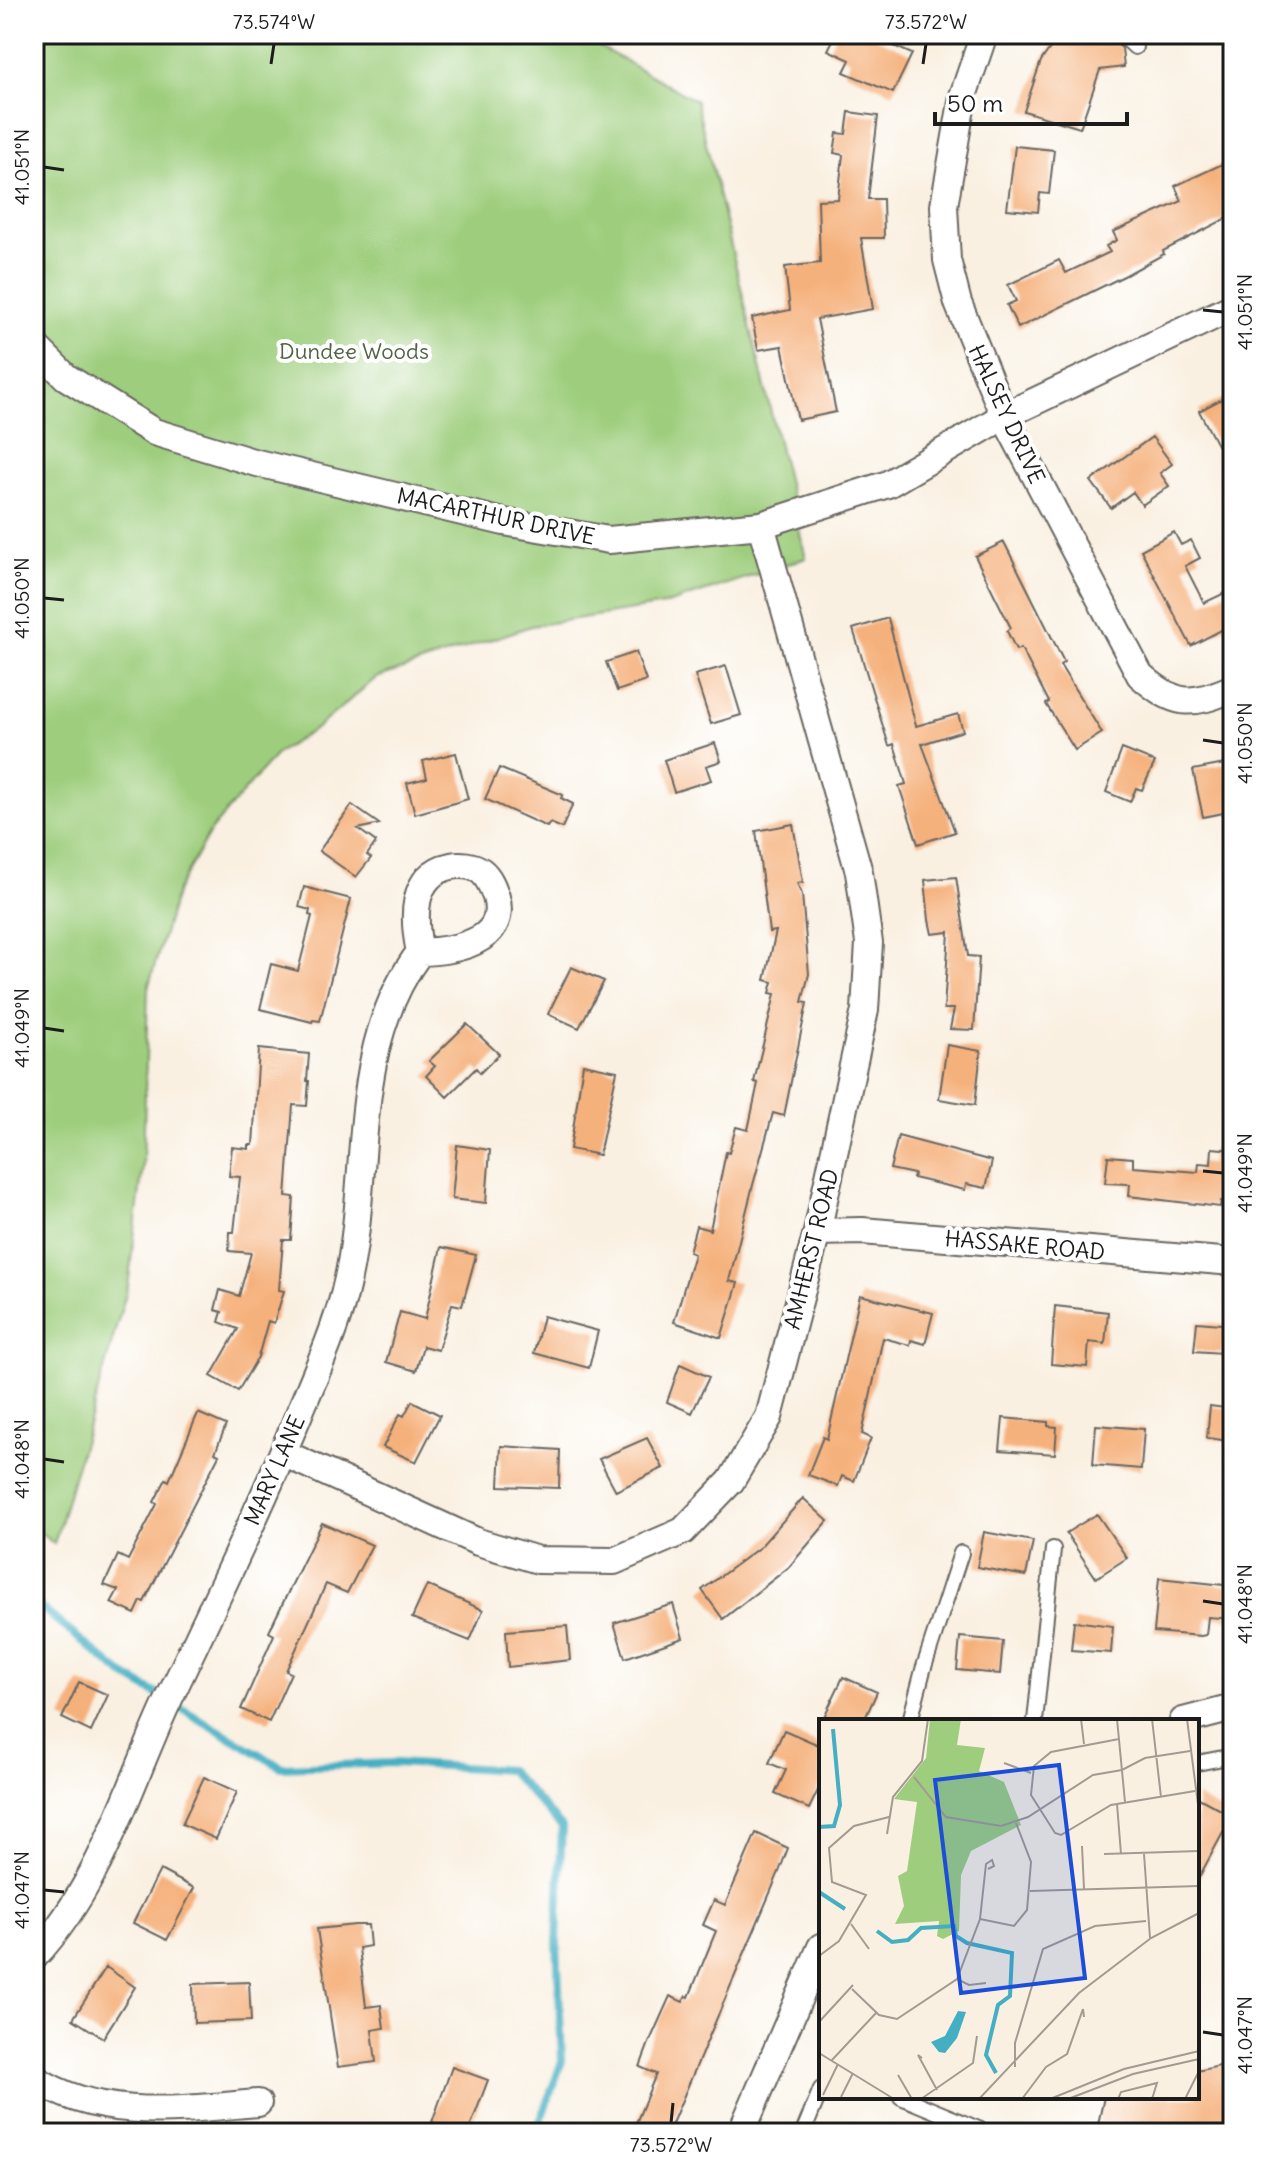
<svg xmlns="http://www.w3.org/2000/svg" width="1267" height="2167" viewBox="0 0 1267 2167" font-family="Delius,sans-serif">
  <rect width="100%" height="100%" fill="#fff"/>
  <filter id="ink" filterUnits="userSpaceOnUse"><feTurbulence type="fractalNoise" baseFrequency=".0125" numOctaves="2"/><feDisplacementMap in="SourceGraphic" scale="16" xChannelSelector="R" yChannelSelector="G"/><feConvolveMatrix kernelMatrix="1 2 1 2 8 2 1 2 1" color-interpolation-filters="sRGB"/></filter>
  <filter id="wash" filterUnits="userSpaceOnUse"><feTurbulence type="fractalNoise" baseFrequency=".006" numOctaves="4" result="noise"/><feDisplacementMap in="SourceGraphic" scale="32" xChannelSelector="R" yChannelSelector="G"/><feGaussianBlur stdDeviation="1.8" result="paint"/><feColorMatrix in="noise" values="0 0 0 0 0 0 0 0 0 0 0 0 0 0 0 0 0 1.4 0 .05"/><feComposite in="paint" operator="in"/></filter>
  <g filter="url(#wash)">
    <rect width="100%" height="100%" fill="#f9f0e1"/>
    <path fill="#9ece7d" stroke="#5d754c" stroke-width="2" d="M34,34H577L696,101L806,558L664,605L531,626L376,678L318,727L277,753L211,830L177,890L148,988L143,1165L128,1286L54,1544L34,1527Z"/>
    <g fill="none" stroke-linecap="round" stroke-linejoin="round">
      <path stroke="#44afc3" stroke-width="8" d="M34,1602L121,1673L281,1767L395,1763L509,1770L562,1827L557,1941L562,2061L536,2133"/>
    </g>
    <g id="blocks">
      <path fill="#f5b17b" d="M836,34H867L912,54L893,93L844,72L850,60L828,50Z
        M1060,34H1102L1122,48L1124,67L1100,70L1080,128L1024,111L1041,61Z
        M849,112L878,116L868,199H883L884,238H861L873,309L817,319L836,412L798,420L782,346L758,350L752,318L790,310L785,267L820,263L818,200L838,199L843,155L834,153L837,133L846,134Z
        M1015,146L1054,150L1049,194L1040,193L1038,212L1007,209Z
        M1233,159V215L1163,251L1164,254L1126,275L1018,328L1007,305L1016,301L1008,285L1059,260L1066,273L1110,252L1106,246L1117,240L1113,232L1182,201L1175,186Z
        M1233,393V436L1217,445L1199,411Z
        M1152,437L1172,464L1160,473L1169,486L1142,505L1133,492L1111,508L1091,481Z
        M1174,532L1181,545L1191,540L1200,558L1185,566L1204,603L1233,589V624L1191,646L1141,550Z
        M1004,542L1064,662L1060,665L1102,733L1075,750L1046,704L1049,702L1021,648L1016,650L1007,631L1011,628L975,556Z
        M888,618L916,726L958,714L963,731L922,744L955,832L918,844L899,786L906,784L894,744L889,746L853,629Z
        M636,652L646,681L617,691L606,662Z
        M726,666L741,715L711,724L695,675Z
        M715,743L721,761L706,766L711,780L674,792L664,760Z
        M1122,749L1155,762L1142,790L1136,788L1130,802L1106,792Z
        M456,753L468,799L415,814L407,783L427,778L423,761Z
        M1225,764L1229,785L1233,784V811L1203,817L1193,770Z
        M499,768L563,795L561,798L573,804L562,828L550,823L547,827L485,799Z
        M352,805L379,824L358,829L376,842L367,855L371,858L356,877L319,851Z
        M793,824L803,882L797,883L802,894L809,974L802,1002L807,1003L784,1116L773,1113L753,1185L729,1281L738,1283L721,1338L674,1322L694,1254L689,1252L696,1226L710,1230L726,1152L729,1153L736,1127L748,1130L758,1083L754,1082L775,994L770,993L773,982L765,980L776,931L769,932L756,831Z
        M956,877L968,956L979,957L974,1030L950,1029L954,1009H944L949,932L932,934L929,920L925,880Z
        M304,887L351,899L320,1021L313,1020L312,1022L260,1009L271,964L298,971L312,916L309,915L310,910L299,907Z
        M571,967L604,981L579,1028L548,1014Z
        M467,1024L499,1054L480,1073L476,1068L447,1097L426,1076L435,1066L429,1061Z
        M947,1045L981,1051L975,1105L939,1099Z
        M259,1049L309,1054L307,1081H309L307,1106L293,1105L286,1196L294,1197L291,1240H283L279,1290L284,1291L274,1323L268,1321L258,1357L238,1391L211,1376L238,1329L219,1322L222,1312L215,1310L220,1290L239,1296L251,1253L229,1251L230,1232H234L240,1177L229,1176L232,1147L249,1149V1145H253Z
        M583,1064L617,1071L599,1155L570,1149Z
        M898,1136L992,1161L986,1188L966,1184L965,1190L913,1178L914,1174L890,1169Z
        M457,1145L490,1150L486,1203L452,1199Z
        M1212,1148L1233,1150V1202L1221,1201L1220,1207L1129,1196L1130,1184L1105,1183L1108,1156L1133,1158V1167L1198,1172L1199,1163L1211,1164Z
        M441,1247L476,1255L462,1306L452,1304L438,1350L423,1346L416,1371L386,1362L400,1312L425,1319Z
        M860,1295L933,1313L925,1344L911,1340L910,1345L883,1338L862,1434L871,1438L854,1481L842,1476L838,1486L808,1475L823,1437L827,1439Z
        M1055,1306L1108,1312L1105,1344L1089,1342L1087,1367L1051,1364Z
        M543,1316L598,1331L589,1368L534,1353Z
        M1197,1322L1233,1325V1346H1223L1222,1353L1194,1351Z
        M680,1364L709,1377L692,1413L667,1402Z
        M412,1401L440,1415L416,1462L383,1447L400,1414L404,1416Z
        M1210,1406L1233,1409L1230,1441L1207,1438Z
        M198,1413L226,1425L215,1453L219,1455L144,1602L141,1601L135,1614L111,1603L118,1590L104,1585L118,1555L128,1560L132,1552L157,1504L154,1502L166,1479L169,1481Z
        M1003,1418L1048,1422V1426L1057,1427L1055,1454L1000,1450Z
        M1096,1425L1144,1429L1141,1469L1093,1465Z
        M647,1438L663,1468L616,1491L599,1459Z
        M501,1446L560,1450L559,1488L499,1486Z
        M803,1498L828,1521L789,1567L723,1619L702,1590L760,1547Z
        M1097,1514L1127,1558L1096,1578L1066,1533Z
        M322,1523L372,1545L347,1593L326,1584L286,1671L291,1673L269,1722L241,1709L274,1635L269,1632L276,1617Z
        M984,1532L1033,1541L1026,1576L977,1567Z
        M1159,1578L1233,1586V1619L1208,1617L1206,1635L1201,1636L1154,1632Z
        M427,1585L483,1610L470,1641L412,1618Z
        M673,1604L683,1638L625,1658L614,1623Z
        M1074,1621L1113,1626L1111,1653L1071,1650Z
        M567,1626L570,1660L508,1667L506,1631Z
        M960,1637L1003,1641L1000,1674L957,1670Z
        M843,1677L877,1692L864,1721H822Z
        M79,1682L108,1695L91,1732L62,1718Z
        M784,1730L821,1746V1784L809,1809L775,1794L786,1770L769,1763Z
        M204,1777L237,1792L216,1839L182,1824Z
        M1197,1797L1232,1816L1197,1881Z
        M756,1833L788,1848L779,1872L668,2133H632L656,2074L640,2067L649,2043L670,1996L683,2002L686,1996L689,1997L716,1931L703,1925L714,1900L725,1905Z
        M160,1870L194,1888L167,1940L133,1923Z
        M355,1925H368L370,1946L359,1948L366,2007L381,2005L384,2028L372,2030L376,2062L338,2067L317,1929Z
        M106,1967L135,1987L103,2038L73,2019Z
        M249,1982L251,2021L194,2023L193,1984Z
        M1233,2063V2133H1096L1104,2097H1197V2071Z
        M452,2067L488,2080L468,2133L432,2122Z"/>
    </g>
  </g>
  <g filter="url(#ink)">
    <use href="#blocks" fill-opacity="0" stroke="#696661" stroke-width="2"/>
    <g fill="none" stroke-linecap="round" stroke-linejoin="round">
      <defs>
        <path id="service" d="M1121,34L1135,47
          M910,1721L923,1670L961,1553
          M1035,1721L1053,1549
          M1197,1763L1233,1756
          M901,2097L988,2133
          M803,2133L821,2089"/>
        <path id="minor" d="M984,34L963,96L944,206L947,260L958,303L1004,416L1140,675C1175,706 1190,707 1233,688
          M34,345L66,377L154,432L253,462L504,522L609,540L761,525L888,484L1004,416L1233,307
          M817,1232L862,1231L1233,1262
          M283,1453L478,1542L538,1560L614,1561L683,1531L731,1481L769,1417L817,1232L865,1010L869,943L859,872L761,525
          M1183,1721L1233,1708
          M34,1957C102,1884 127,1789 168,1701C213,1606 259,1511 299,1414C315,1375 333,1336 344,1295C374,1181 345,1052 420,952C413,920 410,874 451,866C460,864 473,865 481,871C489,877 493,888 496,897C509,943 451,951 420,952
          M34,2078C100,2122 184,2109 258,2103
          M741,2133L821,1947"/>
      </defs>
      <use href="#service" stroke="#696661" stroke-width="18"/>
      <use href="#minor" stroke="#696661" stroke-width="30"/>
      <use href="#service" stroke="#fff" stroke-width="14"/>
      <use href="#minor" stroke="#fff" stroke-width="26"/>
    </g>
  </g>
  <path fill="none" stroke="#1c1c1c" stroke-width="3" d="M271,64L274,44M923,64L926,44M44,167L64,170M1203,310L1223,312M44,598L64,600M1203,740L1223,743M44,1028L64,1031M1203,1171L1223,1173M44,1459L64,1462M1203,1601L1223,1604M44,1890L64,1892M1203,2032L1223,2035M671,2123L673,2103"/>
  <g text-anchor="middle" stroke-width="8" stroke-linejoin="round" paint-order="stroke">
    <g font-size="22" fill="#506343" stroke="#fff">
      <text x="354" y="359">Dundee Woods</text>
    </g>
    <g font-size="22" fill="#1c1c1c" stroke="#fff">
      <text transform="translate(1007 414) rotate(65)" y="8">HALSEY DRIVE</text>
      <text transform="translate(496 516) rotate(12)" y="8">MACARTHUR DRIVE</text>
      <text transform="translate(1025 1245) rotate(5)" y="8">HASSAKE ROAD</text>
      <text transform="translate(811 1249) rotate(-76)" y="8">AMHERST ROAD</text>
      <text transform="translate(274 1470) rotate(-66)" y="8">MARY LANE</text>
    </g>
  </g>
  <g transform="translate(819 1719)">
    <rect width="380" height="380" fill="#f9f0e1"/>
    <path d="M111,0H142L138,26L166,29L160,52L185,63L202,106L152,132L142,156L140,212L124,220L118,217L120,202L76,205L85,187L79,157L88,152L98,83L75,80L107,39Z" fill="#9ece7d"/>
    <path d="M139,292L147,293L138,319L126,334L120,333L112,323L126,317Z" fill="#44afc3"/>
    <path fill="none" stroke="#44afc3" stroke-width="4" d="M0,108L15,107L21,86L14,10M0,173L26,190M58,212L73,223L89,221L102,209L135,207L137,217L148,224L193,234L191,277L179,286L167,336L177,354"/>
    <path fill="none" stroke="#a19b92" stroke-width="2" d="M262,0L265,25M298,0L306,83M333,0L342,78M368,0L380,93M300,20L232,33L215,47L212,76L236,114L242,116L292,86L376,72M185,44L212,54M95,58L127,98L182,107L209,98L274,56L303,51L326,39L371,32M298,85L302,135M68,115L74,78L103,42L109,0M263,127L265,170M285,135L380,132M325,135L331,219M211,172L380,167M161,200L195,207L208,191L212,143L197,104M32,205L50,230M0,237L20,222L47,176L13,163L10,129L35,107L70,98M138,260L150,266L167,264M33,270L60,296L78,300L138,260L161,200L167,145L173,141L175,147L169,150M0,303L34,266M0,334L75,380M103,339L99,336L118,371M13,341L57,294M196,348V324L224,230L276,207L327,202M82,361L79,356L93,380M4,376L19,345M22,378L34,354M102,380L154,344L158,317M160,380L260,274L332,219L380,194M203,380L227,348L248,335L264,290L265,298M231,380L305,350L380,332M249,380L314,355L380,340M299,380L302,373L338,364L333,380M366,380L380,352"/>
    <path fill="#1d4ed8" fill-opacity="0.15" stroke="#1d4ed8" stroke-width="4" d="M240,46L266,259L142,274L116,61Z"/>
    <rect width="380" height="380" fill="none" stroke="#1c1c1c" stroke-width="4"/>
  </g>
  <rect width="1267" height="2167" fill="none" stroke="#fff" stroke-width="88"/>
  <path d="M935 112v12h192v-12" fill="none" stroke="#1c1c1c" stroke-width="4"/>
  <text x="947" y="112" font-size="24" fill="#1c1c1c" stroke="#ffffff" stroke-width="6" paint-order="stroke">50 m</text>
  <rect x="44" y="44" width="1179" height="2079" fill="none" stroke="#1c1c1c" stroke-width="3"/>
  <g font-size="20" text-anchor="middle" fill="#1c1c1c">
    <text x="274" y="29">73.574°W</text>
    <text x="926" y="29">73.572°W</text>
    <text transform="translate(22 167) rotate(-90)" y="7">41.051°N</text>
    <text transform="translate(1245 312) rotate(-90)" y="7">41.051°N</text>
    <text transform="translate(22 598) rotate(-90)" y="7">41.050°N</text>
    <text transform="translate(1245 743) rotate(-90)" y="7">41.050°N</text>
    <text transform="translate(22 1028) rotate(-90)" y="7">41.049°N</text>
    <text transform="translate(1245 1173) rotate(-90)" y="7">41.049°N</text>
    <text transform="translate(22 1459) rotate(-90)" y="7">41.048°N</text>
    <text transform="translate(1245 1604) rotate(-90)" y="7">41.048°N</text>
    <text transform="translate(22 1890) rotate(-90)" y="7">41.047°N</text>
    <text transform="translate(1245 2035) rotate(-90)" y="7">41.047°N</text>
    <text x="671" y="2152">73.572°W</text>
  </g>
</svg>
